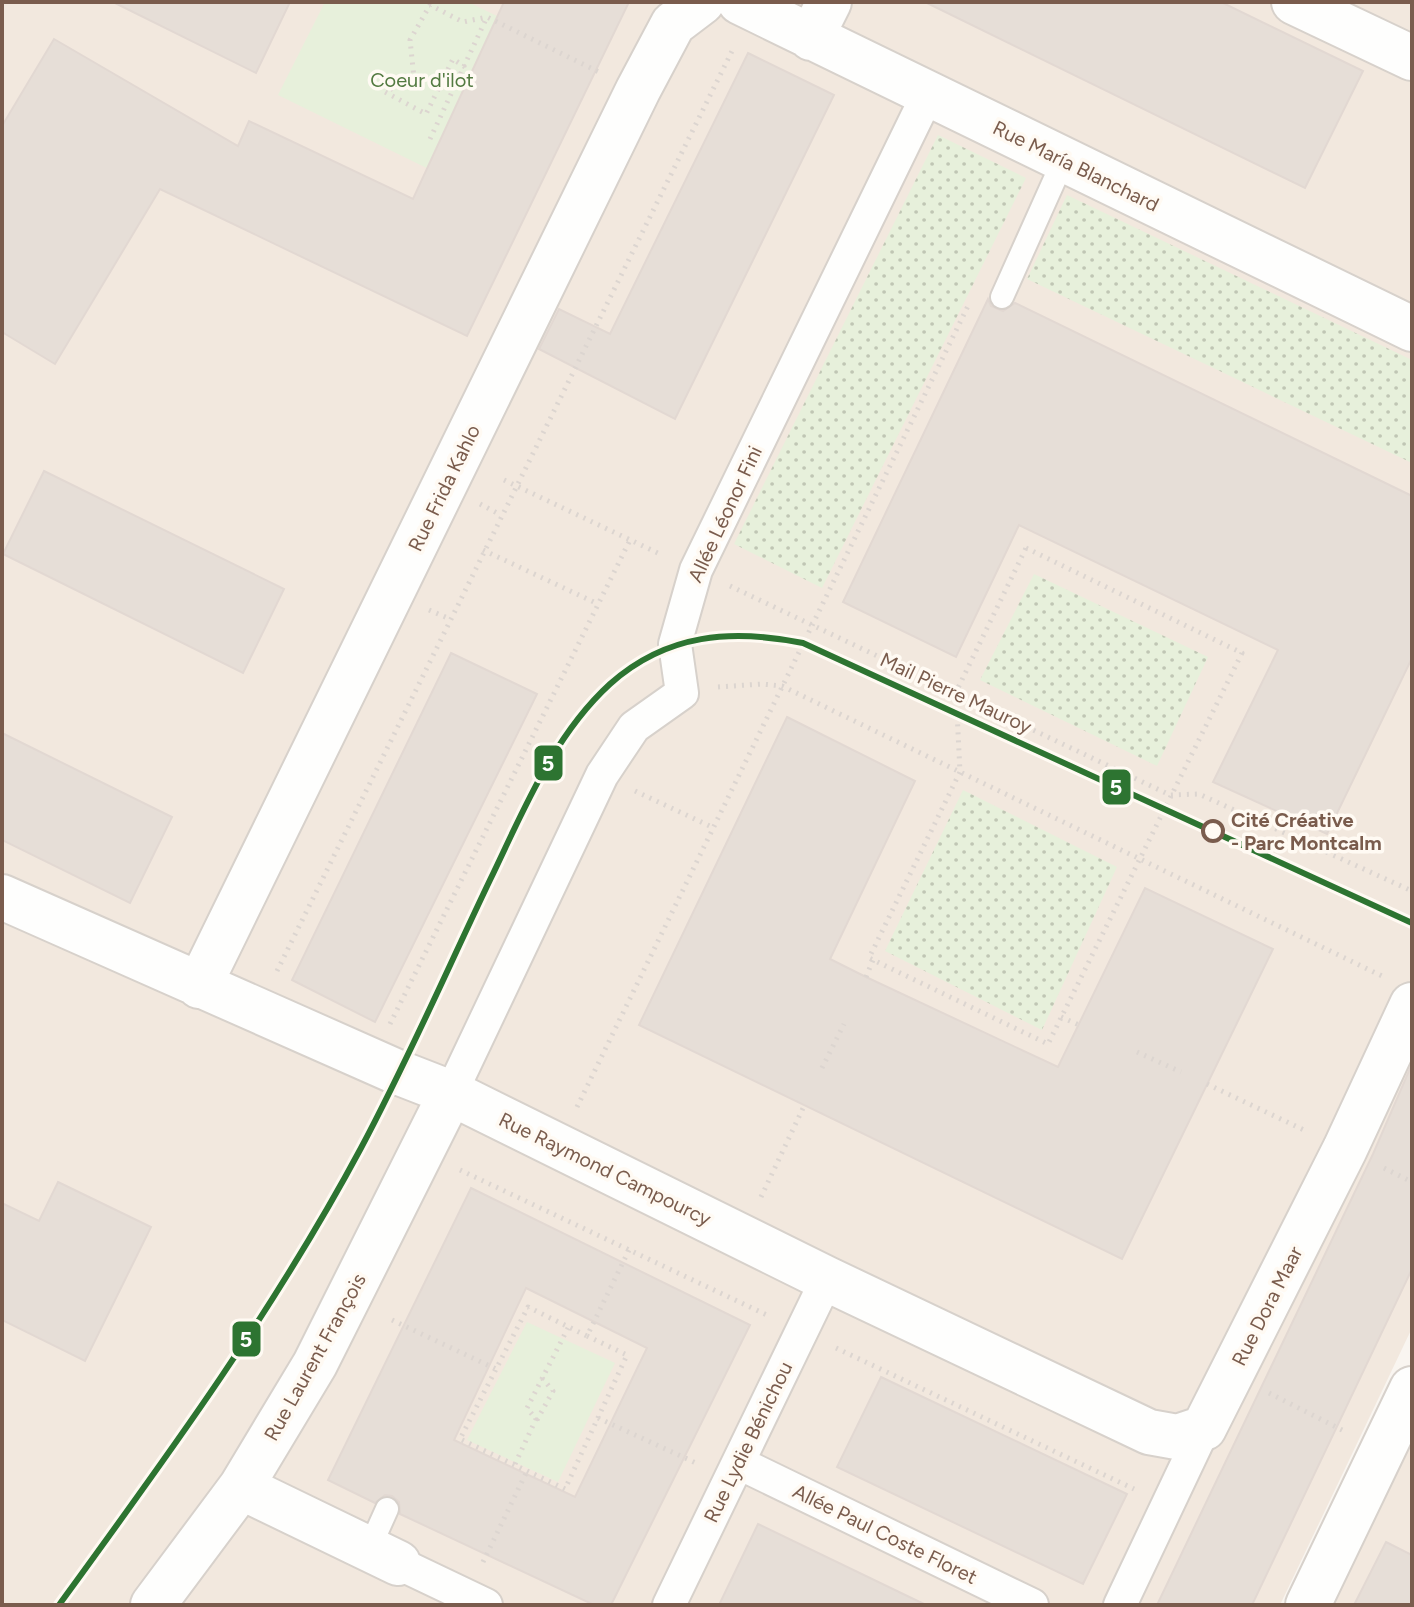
<svg xmlns="http://www.w3.org/2000/svg" width="1414" height="1607" viewBox="0 0 1414 1607" font-family="Figtree,sans-serif">
  <defs>
    <pattern id="grass-dots" width="8" height="8" patternUnits="userSpaceOnUse" patternTransform="scale(2)"><rect width="8" height="8" fill="#e7f0db"/><path d="M2 2h.1M6 6h.1" fill="none" stroke="#c0c6b4" stroke-width="1.8" stroke-linecap="round"/></pattern>
  </defs>
  <rect width="100%" height="100%" fill="#f9f5f0"/>
  <path fill="#f2e8de" d="M2,2H1412V1328L1280,1605H2Z
    M1412,1434V1605H1330Z"/>
  <path fill="url(#grass-dots)" d="M938,135L1026,178L822,588L734,544Z
    M1067,195L1412,360V463L1027,279Z
    M1034,574L1208,657L1157,766L980,680Z
    M963,790L1117,867L1042,1030L885,951Z"/>
  <path fill="#e7f0db" d="M325,2H468L532,33L457,183L278,95Z
    M527,1322L615,1363L558,1482L467,1440Z"/>
  <path fill="#e6ded7" stroke="#e2d8d2" stroke-width="2" fill-rule="evenodd" d="M113,2H290L256,73Z
    M504,2H629L467,336L160,189L55,364L2,332V126L54,39L238,146L249,121L413,199Z
    M925,2H1221L1363,71L1305,188Z
    M748,53L834,95L675,419L539,349L559,309L610,334Z
    M988,299L991,306L1003,311L1015,303L1412,496V658L1327,834L1213,782L1278,650L1019,525L956,657L843,602Z
    M44,471L284,589L243,673L3,554Z
    M451,653L537,694L375,1022L292,980Z
    M787,717L915,781L830,959L866,977L1058,1067L1145,888L1273,949L1122,1259L639,1025Z
    M2,733L172,817L130,903L2,840Z
    M1412,1064V1269L1252,1605H1157L1373,1154Z
    M58,1182L151,1227L85,1361L2,1320V1203L39,1221Z
    M471,1188L750,1325L611,1605H594L400,1514L399,1502L392,1496L385,1495L375,1503L328,1480ZM526,1288L647,1348L575,1497L454,1440Z
    M881,1377L1127,1494L1083,1584L837,1467Z
    M758,1524L926,1605H719Z
    M1386,1542L1412,1555V1605H1354Z"/>
  <g fill="none" stroke-linecap="round" stroke-linejoin="round">
    <defs>
      <path id="service" d="M1002,297L1063,161
        M369,1549L387,1509"/>
      <path id="pedestrian" d="M451,1093L602,775L634,727L682,693L675,644L696,570L928,94
        M739,1463L1032,1605
        M398,1563L486,1605
        M669,1605L827,1279
        M1120,1605L1204,1428"/>
      <path id="minor" d="M740,2L1412,329
        M1294,2L1412,58
        M811,38L829,2
        M2,897L397,1072L451,1093L827,1279L1149,1432L1177,1437L1204,1428L1345,1149L1412,1005
        M199,986L638,90L673,24L702,2
        M241,1487L398,1563
        M153,1605L241,1487L315,1364L451,1093
        M1308,1605L1412,1389"/>
    </defs>
    <use href="#service" stroke="#d7d1cb" stroke-width="26"/>
    <use href="#pedestrian" stroke="#d7d1cb" stroke-width="36"/>
    <use href="#minor" stroke="#d7d1cb" stroke-width="48"/>
    <path stroke="#dcd5d0" stroke-width="5" stroke-dasharray="2 6" stroke-linecap="butt" d="M465,67L453,59L426,114L385,92L414,78L410,40L430,5L463,22L487,17L601,73
      M430,139L487,17
      M504,480L662,555
      M480,504L501,515
      M1026,548L1242,653L1048,1044L869,958L960,772L956,692Z
      M483,550L598,604
      M730,586L1170,795L1199,794L1412,891
      M429,610L450,619
      M718,687L762,684L782,686L1382,976
      M635,791L714,828
      M277,971L734,47
      M866,977L873,960
      M1061,1017L1079,1025
      M390,1024L630,540
      M1137,1052L1181,1072
      M822,1068L844,1024
      M1207,1084L1306,1131
      M577,1107L969,304
      M1384,1168L1412,1182
      M460,1170L769,1316
      M761,1197L805,1104
      M392,1320L496,1369
      M587,1336L627,1355L565,1489L460,1439L528,1307L587,1336L629,1250
      M836,1348L1134,1489
      M1269,1393L1346,1432
      M598,1418L696,1463
      M537,1420L553,1391L542,1378
      M515,1464L536,1419L527,1408L568,1328
      M483,1562L528,1469"/>
    <use href="#service" stroke="#fefefd" stroke-width="22"/>
    <use href="#pedestrian" stroke="#fefefd" stroke-width="32"/>
    <use href="#minor" stroke="#fefefd" stroke-width="44"/>
    <defs>
      <path id="tram-1" d="M59,1605C166,1458 275,1309 361,1148C408,1060 447,970 490,880C523,812 553,736 610,684C667,633 732,629 803,643L1412,923"/>
    </defs>
    <use href="#tram-1" stroke="#fffaf3" stroke-width="12"/>
    <use href="#tram-1" stroke="#2d7431" stroke-width="6"/>
  </g>
  <circle fill="#fffaf3" stroke="#7a5c4d" stroke-width="4" cx="1213" cy="831" r="10"/>
  <g text-anchor="middle" stroke-width="7" stroke-linejoin="round" paint-order="stroke">
    <g font-size="20" fill="#537a41" stroke="#fffaf3">
      <text x="422" y="87">Coeur d'ilot</text>
    </g>
    <g font-size="20" fill="#7a5c4d" stroke="#fffaf3">
      <text transform="translate(1076 166) rotate(26)" y="7">Rue María Blanchard</text>
      <text transform="translate(444 488) rotate(-64)" y="7">Rue Frida Kahlo</text>
      <text transform="translate(725 514) rotate(-65)" y="7">Allée Léonor Fini</text>
      <text transform="translate(956 693) rotate(25)" y="7">Mail Pierre Mauroy</text>
      <text transform="translate(605 1169) rotate(26)" y="7">Rue Raymond Campourcy</text>
      <text transform="translate(1267 1306) rotate(-63)" y="7">Rue Dora Maar</text>
      <text transform="translate(315 1357) rotate(-61)" y="7">Rue Laurent François</text>
      <text transform="translate(748 1442) rotate(-64)" y="7">Rue Lydie Bénichou</text>
      <text transform="translate(885 1534) rotate(26)" y="7">Allée Paul Coste Floret</text>
    </g>
    <g font-size="20" font-weight="bold" fill="#7a5c4d" stroke="#fffaf3" text-anchor="start">
      <text x="1231" y="827">Cité Créative<tspan x="1231" dy="23">- Parc Montcalm</tspan></text>
    </g>
  </g>
  <g stroke="#fffaf3" stroke-width="3">
    <rect x="533" y="744" width="31" height="38" rx="8" fill="#2d7431"/>
    <rect x="1101" y="768" width="31" height="38" rx="8" fill="#2d7431"/>
    <rect x="231" y="1320" width="31" height="38" rx="8" fill="#2d7431"/>
  </g>
  <g font-size="22" text-anchor="middle" font-weight="bold" fill="#fff">
    <text x="548" y="771">5</text>
    <text x="1116" y="795">5</text>
    <text x="246" y="1347">5</text>
  </g>
  <rect width="1414" height="1607" fill="none" stroke="#7a5c4d" stroke-width="8"/>
</svg>
